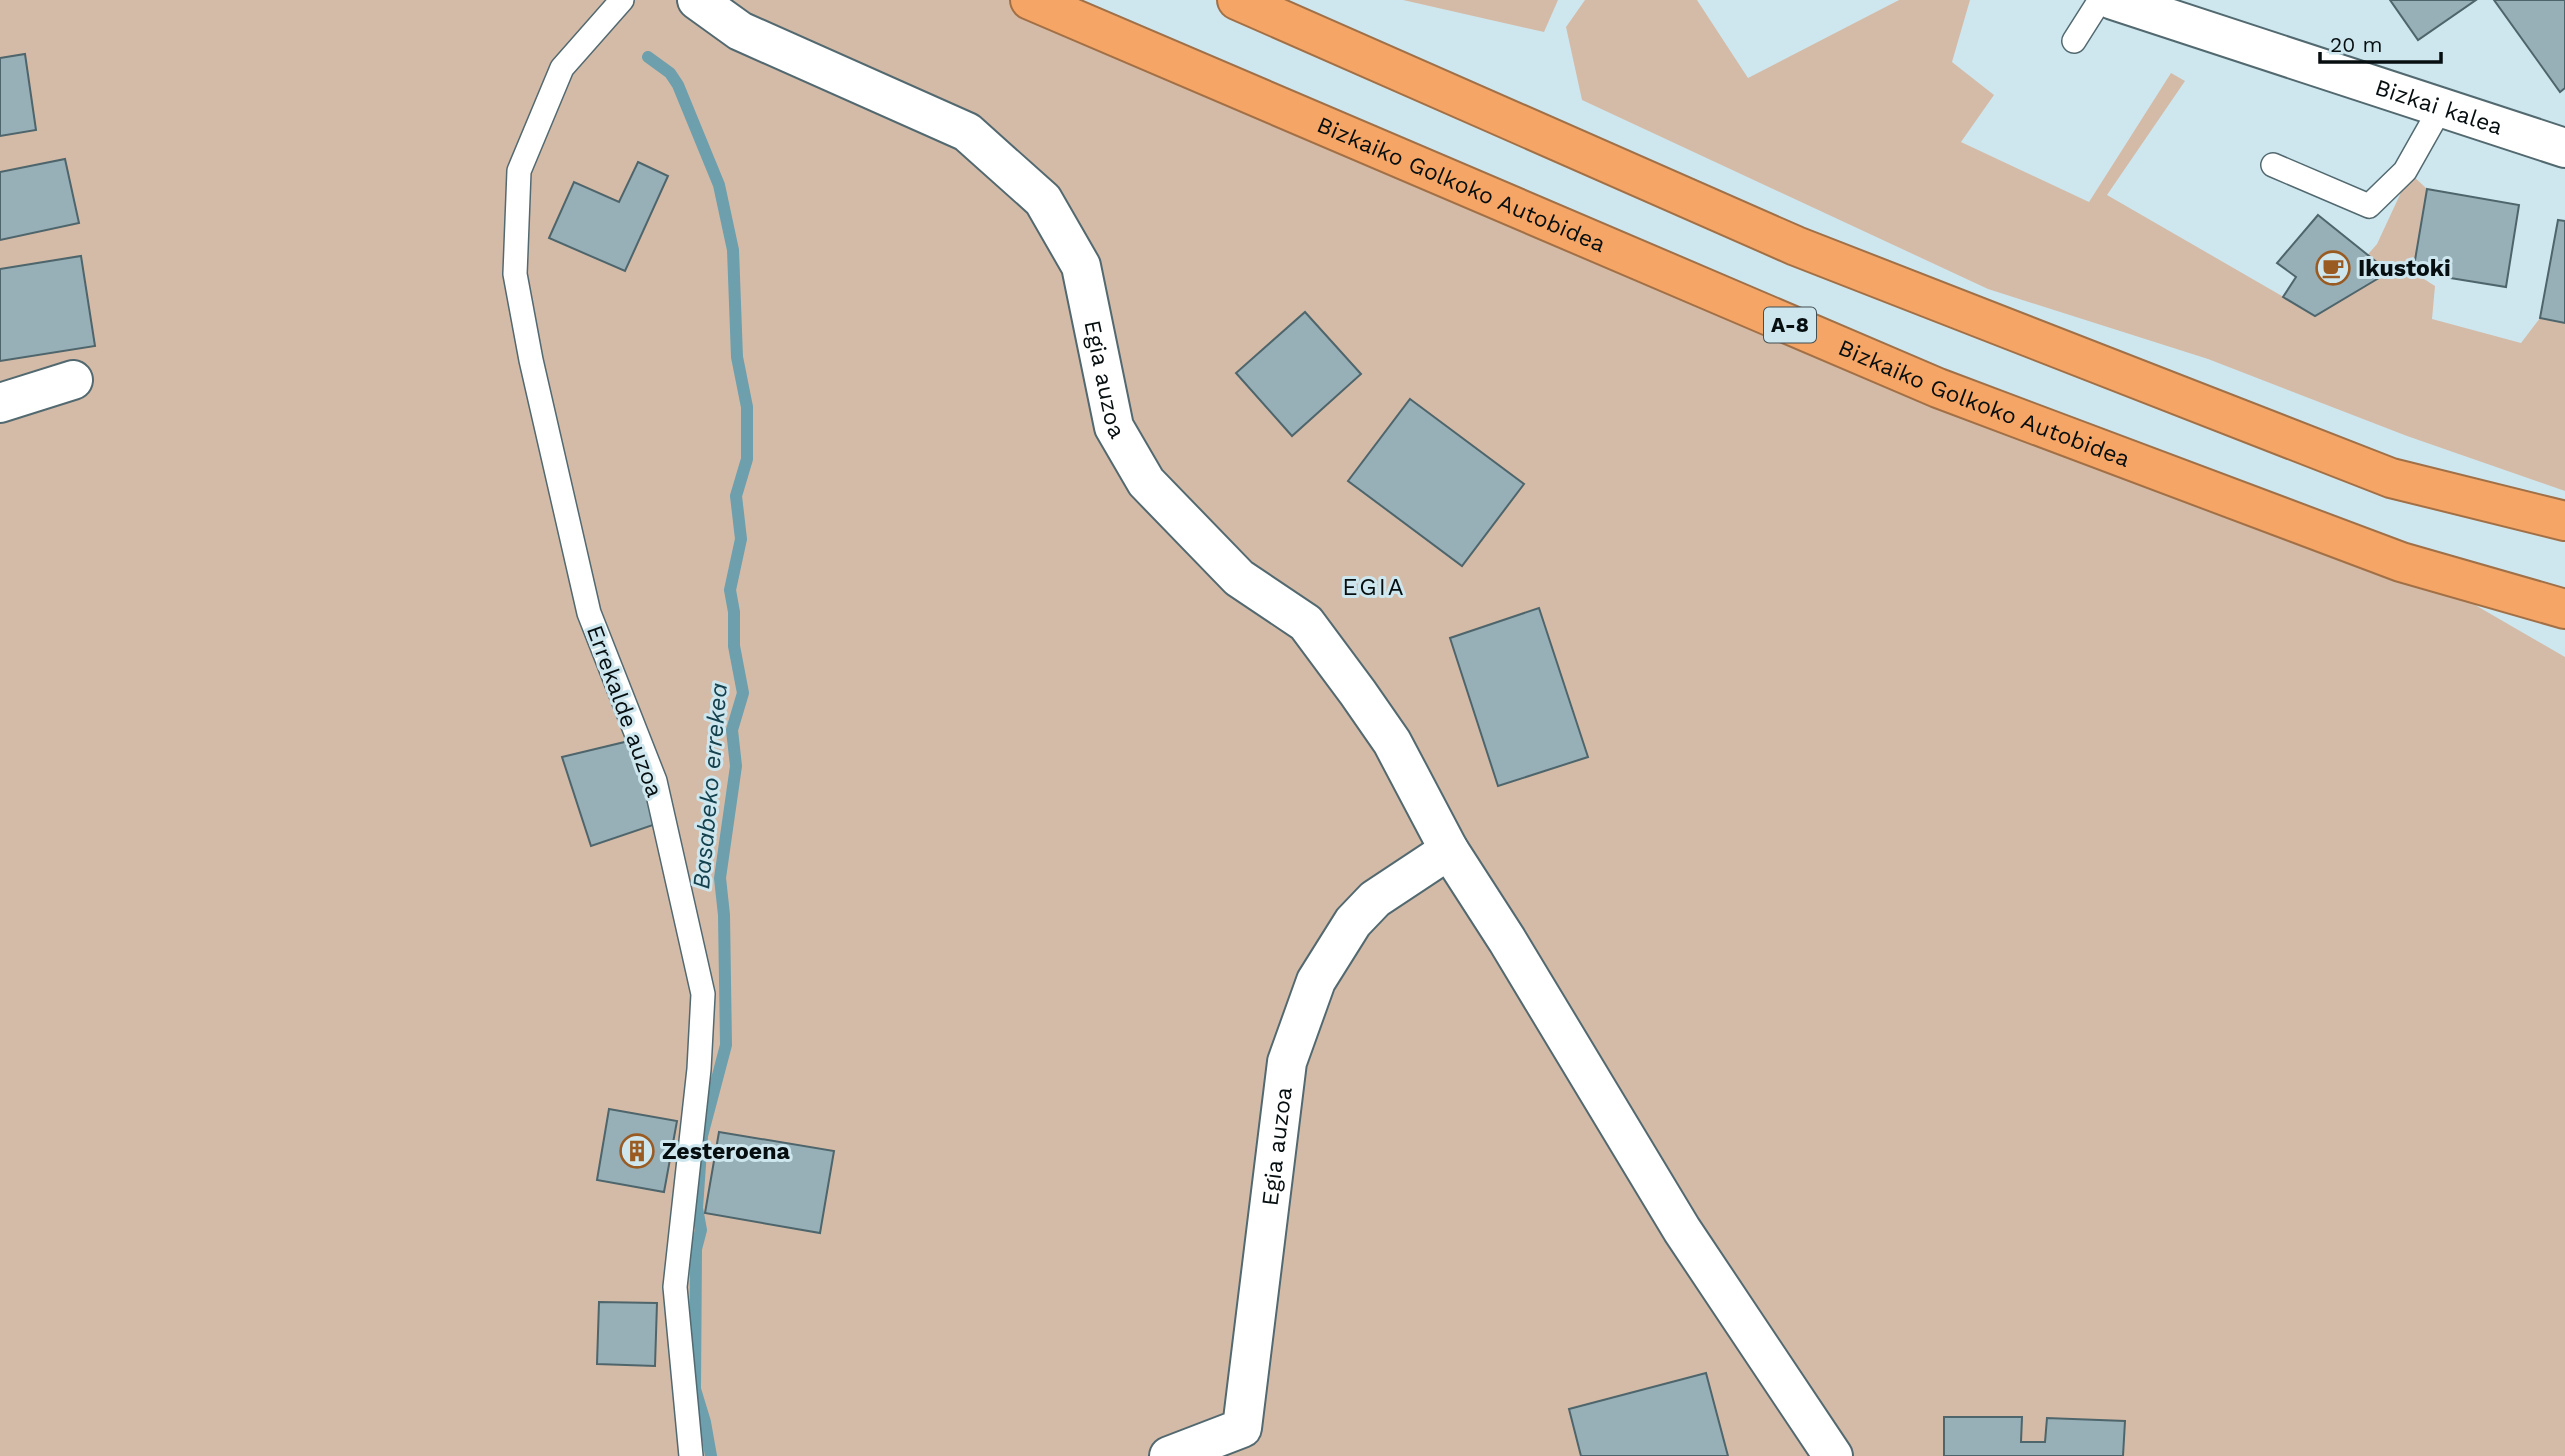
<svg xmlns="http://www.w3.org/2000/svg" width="2565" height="1456" viewBox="0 0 2565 1456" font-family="'Work Sans',sans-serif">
  <rect width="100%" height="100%" fill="#cee7ef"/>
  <path fill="#d4bba8" d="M0,0H1017L2401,562L2565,657V1456H0Z
    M1403,0H1558L1544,32Z
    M1585,0H1697L1748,78L1899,0H1970L1952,62L1994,95L1961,142L2089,202L2171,73L2185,81L2107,195L2315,315L2377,244L2410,173L2427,189L2413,272L2435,286L2432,319L2521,343L2540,318L2565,323V491L2407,436L2208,359L1988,289L1582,100L1566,27Z"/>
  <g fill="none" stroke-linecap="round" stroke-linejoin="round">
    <path stroke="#6d9fad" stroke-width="12" d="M648,57L670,73L678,85L719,185L733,250L737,357L747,407V459L736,496L741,539L730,590L734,612V646L743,693L732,730L736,766L720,878L724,915L726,1045L702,1136L697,1208L701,1230L696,1249L695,1389L705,1422L711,1456"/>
  </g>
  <path fill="#97afb7" stroke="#4e656b" stroke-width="2" d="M2390,0H2476L2418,40Z
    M2494,0H2565V88L2560,92Z
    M25,54L36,130L0,136V58Z
    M65,159L79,223L0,240V172Z
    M638,162L668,176L625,271L549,238L574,182L619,202Z
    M2427,189L2519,205L2506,287L2413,272Z
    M2318,215L2389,272L2315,316L2283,297L2296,277L2277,263Z
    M2558,220L2565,221V323L2540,318Z
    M81,256L95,346L0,361V269Z
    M1305,312L1361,374L1292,436L1236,373Z
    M1410,399L1524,484L1462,566L1348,481Z
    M1539,608L1588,757L1498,786L1450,638Z
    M633,740L662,822L591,846L562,757Z
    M609,1109L677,1121L664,1192L597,1180Z
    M719,1132L834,1151L820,1233L705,1213Z
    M599,1302L657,1303L655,1366L597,1364Z
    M1706,1373L1728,1456H1581L1569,1409Z
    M1944,1417H2022L2021,1442H2045L2047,1418L2125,1421L2123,1456H1944Z"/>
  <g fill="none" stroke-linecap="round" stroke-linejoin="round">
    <defs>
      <path id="lane" d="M622,0L562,68L519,171L515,274L531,360L589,613L655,781L703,994L699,1069L675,1287L691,1456
        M2074,41L2100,0
        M2273,165L2369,206L2405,171L2440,109"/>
      <g id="street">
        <path id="s1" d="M697,0L740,31L967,132L1043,200L1081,266L1114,427L1146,482L1239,578L1306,623L1358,693L1392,742L1449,850L1507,940L1682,1230L1833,1456"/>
        <path id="s2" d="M2113,0L2565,148"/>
        <path d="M0,403L73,380"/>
        <path id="s3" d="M1169,1456L1242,1428L1287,1062L1316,981L1353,922L1375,899L1449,850"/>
      </g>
      <g id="highway">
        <path id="s4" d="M1030,0L1938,388L2401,562L2565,609"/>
        <path d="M1237,0L1796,246L2391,478L2565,521"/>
      </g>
    </defs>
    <use href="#lane" stroke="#536970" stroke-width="26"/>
    <use href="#street" stroke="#536970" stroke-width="42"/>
    <use href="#highway" stroke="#a17047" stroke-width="42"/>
    <use href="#lane" stroke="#fff" stroke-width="23"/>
    <use href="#street" stroke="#fff" stroke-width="38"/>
    <use href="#highway" stroke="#f5a565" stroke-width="38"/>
  </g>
  <defs>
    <symbol id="cafe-ring" viewBox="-11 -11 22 22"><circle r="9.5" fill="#cee7ef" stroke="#9a5b23" stroke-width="1.5"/><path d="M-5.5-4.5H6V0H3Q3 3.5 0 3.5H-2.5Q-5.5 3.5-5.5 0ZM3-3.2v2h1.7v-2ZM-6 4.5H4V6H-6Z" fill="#9a5b23"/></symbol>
    <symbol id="building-ring" viewBox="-11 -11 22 22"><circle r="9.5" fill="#cee7ef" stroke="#9a5b23" stroke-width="1.5"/><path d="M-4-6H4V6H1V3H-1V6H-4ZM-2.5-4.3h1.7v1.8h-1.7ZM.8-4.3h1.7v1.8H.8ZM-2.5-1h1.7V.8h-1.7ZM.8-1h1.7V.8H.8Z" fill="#9a5b23"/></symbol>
  </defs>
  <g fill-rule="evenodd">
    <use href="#cafe-ring" x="2314" y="249" width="38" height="38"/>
    <use href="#building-ring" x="618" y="1132" width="38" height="38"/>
  </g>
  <g text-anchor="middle" stroke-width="6" stroke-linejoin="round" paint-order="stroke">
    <rect fill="#cee7ef" stroke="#424f53" stroke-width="2" x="1764" y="307.5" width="52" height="35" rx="5"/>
    <g font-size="21" font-weight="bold" fill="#060e10">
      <text x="1790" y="332">A-8</text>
    </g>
    <g font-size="23" fill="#060e10" stroke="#cee7ef">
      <text dy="8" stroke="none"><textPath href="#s2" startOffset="343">Bizkai kalea</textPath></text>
      <text dy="8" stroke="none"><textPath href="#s4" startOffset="469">Bizkaiko Golkoko Autobidea</textPath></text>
      <text dy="8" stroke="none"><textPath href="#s1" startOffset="595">Egia auzoa</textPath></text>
      <text dy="8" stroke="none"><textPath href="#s4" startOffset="1036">Bizkaiko Golkoko Autobidea</textPath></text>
      <text transform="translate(625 711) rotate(70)" y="8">Errekalde auzoa</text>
      <text dy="8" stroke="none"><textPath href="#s3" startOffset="362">Egia auzoa</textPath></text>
    </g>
    <g font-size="23" font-weight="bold" fill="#060e10" stroke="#cee7ef" text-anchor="start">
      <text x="2358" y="276">Ikustoki</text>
      <text x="662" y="1159">Zesteroena</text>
    </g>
    <g font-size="24" letter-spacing="2" fill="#060e10" stroke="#cee7ef">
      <text x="1374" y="595">EGIA</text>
    </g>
    <g font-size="24" font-style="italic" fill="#14414d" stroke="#cee7ef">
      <text transform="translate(710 786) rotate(-85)" y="8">Basabeko errekea</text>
    </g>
  </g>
  <path d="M2320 52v10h121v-10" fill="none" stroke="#060e10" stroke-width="3.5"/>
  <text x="2330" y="52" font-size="21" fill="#060e10" stroke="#cee7ef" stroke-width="5" paint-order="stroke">20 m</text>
</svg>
